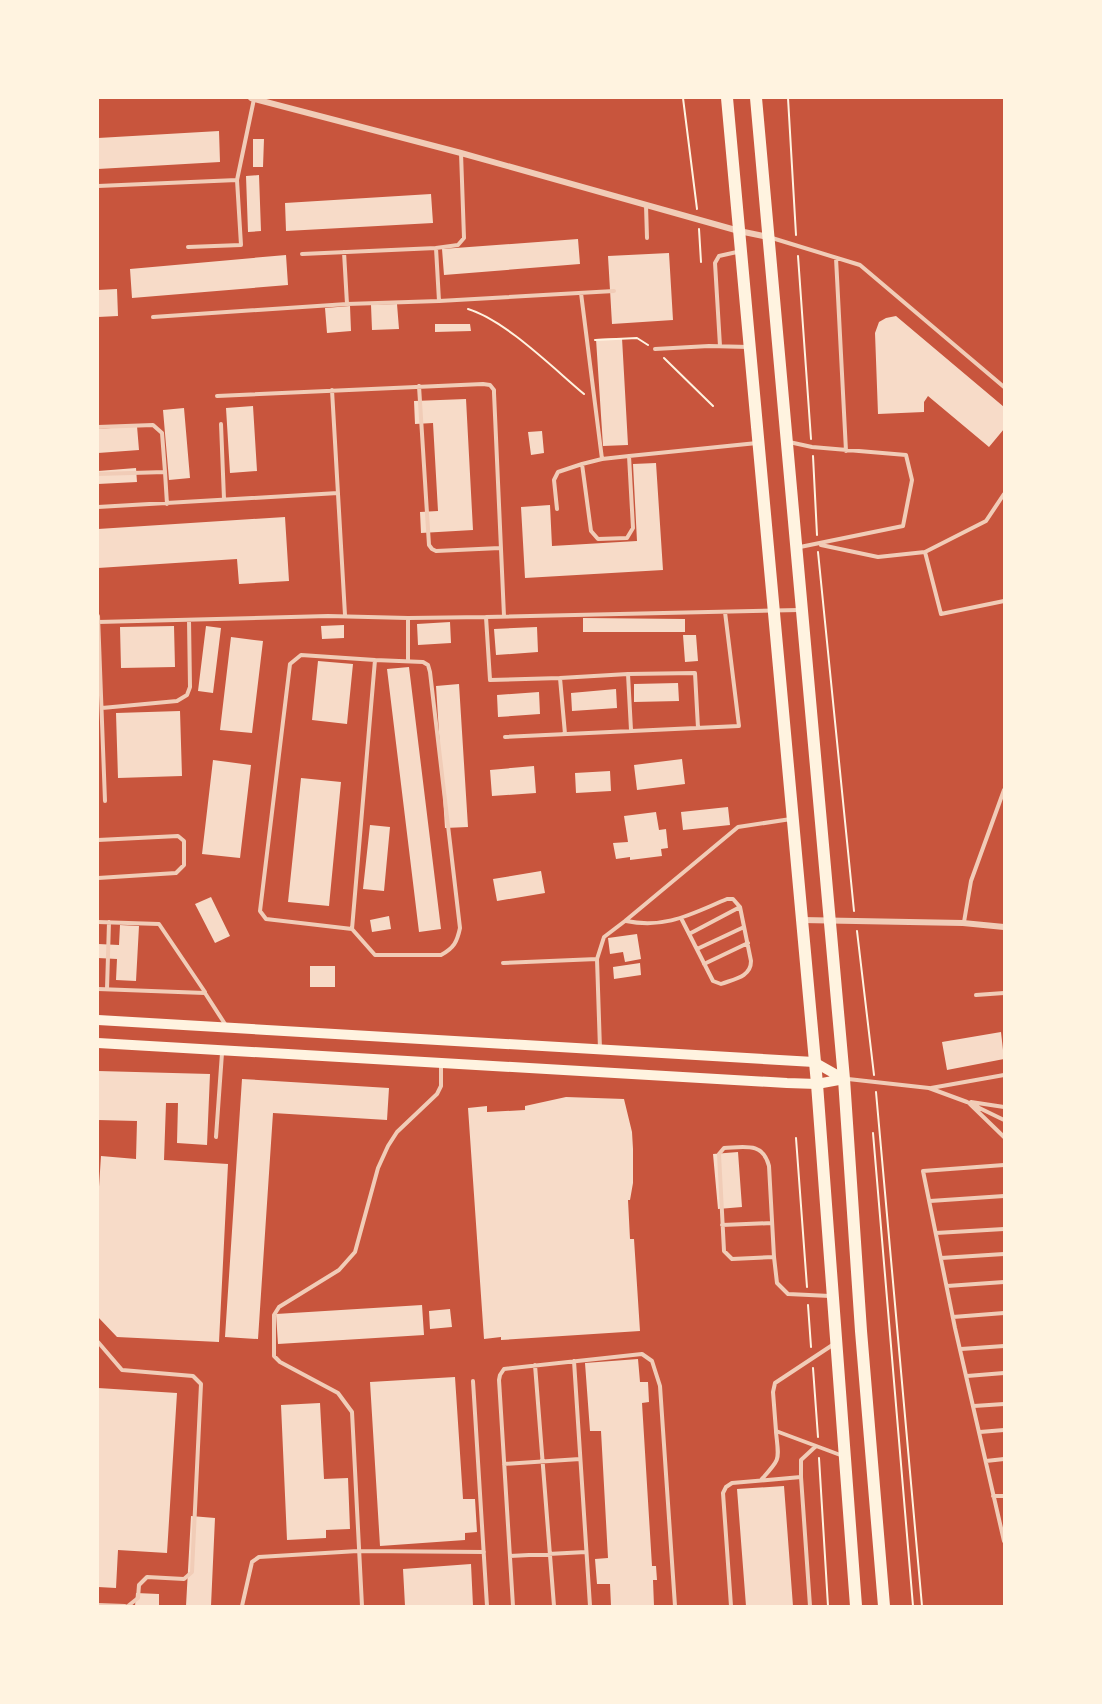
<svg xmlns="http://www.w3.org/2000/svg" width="1102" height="1704" viewBox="0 0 1102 1704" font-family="'Playfair Display',serif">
  <rect width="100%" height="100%" fill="#c8553d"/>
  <path fill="#f7dbc8" d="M219,131L220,162L98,169V138Z
    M253,139H264L263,167H253Z
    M259,175L261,231L248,232L246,176Z
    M431,194L433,223L286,231L285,203Z
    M578,239L580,264L444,275L442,249Z
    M669,253L673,320L612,324L608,256Z
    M286,255L288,285L132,298L130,269Z
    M117,289L118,316L98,317V290Z
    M397,304L399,329L372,330L371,305Z
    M350,306L351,331L327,333L325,308Z
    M896,316L1004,407V429L989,447L928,396L924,402V412L878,414L875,333L879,322L886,318Z
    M435,324H470L471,331L435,332Z
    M622,338L628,445L603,446L596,339Z
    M466,399L473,530L421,533L420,512L438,511L433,423L415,424L414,401Z
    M253,406L257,471L230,473L226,408Z
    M184,408L190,478L169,480L163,410Z
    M137,426L139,450L98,453V429Z
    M542,431L544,453L531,455L528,432Z
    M656,463L663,570L525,578L521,507L550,505L552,546L637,541L633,464Z
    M136,468L137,482L98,484V471Z
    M285,517L289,581L239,584L237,559L98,568V529Z
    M583,618L685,619V632H583Z
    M450,622L451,643L418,645L417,624Z
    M344,625V638L322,639L321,626Z
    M174,626L175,667L121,668L120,627Z
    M206,626L221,628L213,693L198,691Z
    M537,627L538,652L496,655L494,629Z
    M683,635H696L698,661L685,662Z
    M231,637L263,641L252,733L220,730Z
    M318,661L353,664L347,724L312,720Z
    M409,667L441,929L419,932L387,669Z
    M678,683L679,701L634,702V684Z
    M459,684L468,827L445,828L436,686Z
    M616,689L617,708L572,711L571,693Z
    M539,692L540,714L498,717L497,695Z
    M180,711L182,776L118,778L116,713Z
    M682,759L685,784L637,790L634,765Z
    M213,760L251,765L240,858L202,854Z
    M534,766L536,793L492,796L490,770Z
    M610,771L611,791L576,793L575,773Z
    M301,778L341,782L329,906L288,902Z
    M728,807L730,825L683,830L681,812Z
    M656,812L659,830L666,829L668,848L661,849L662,856L630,860V857L616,859L613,843L628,842L624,816Z
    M370,825L390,827L384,891L363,889Z
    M541,871L545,893L497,901L493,879Z
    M211,897L230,936L215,943L195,904Z
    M389,916L391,929L372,932L370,920Z
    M120,925L139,926L136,981L116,980L117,959L98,958V944L119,945Z
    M637,934L641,959L625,962L623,952L610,954L608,938Z
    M640,963L641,975L614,979L613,967Z
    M310,966H335V987H310Z
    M1001,1032L1004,1059L947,1070L942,1042Z
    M98,1071L210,1074L207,1145L177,1143L178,1103H166L164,1160L228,1164L219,1342L117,1337L98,1317V1202L101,1156L136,1159L137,1121L98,1120Z
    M242,1079L389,1088L387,1120L273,1113L258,1339L225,1337Z
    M566,1097L624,1099L632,1132L633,1149V1183L630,1200H628L630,1239H634L640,1331L501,1340V1337L484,1339L468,1108L487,1106V1112L525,1110V1106Z
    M738,1152L742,1207L718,1209L713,1154Z
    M422,1305L424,1335L278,1344L276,1314Z
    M450,1309L452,1327L430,1329L429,1311Z
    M638,1359L640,1382H648L649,1402L642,1403L652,1566H656L657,1580H653L654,1606H611L610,1584H597L595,1559L608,1558L601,1431H590L585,1363Z
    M455,1377L463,1499H475L477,1532L465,1533V1540L380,1546L370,1382Z
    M98,1388L177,1393L167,1553L118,1550L116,1588L98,1587Z
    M320,1403L324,1479L348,1478L350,1529L326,1530V1538L287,1540L281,1405Z
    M784,1486L793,1606H746L737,1489Z
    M191,1516L215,1518L211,1606H186Z
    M471,1564L473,1606H405L403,1569Z
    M136,1593L159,1594V1606H135Z"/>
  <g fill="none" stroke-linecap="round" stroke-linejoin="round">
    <path stroke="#fff3e0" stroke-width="2" d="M683,98L697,209
      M788,98L796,235
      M699,229L701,262
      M798,256L811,439
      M468,309C505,320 553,368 584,394
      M595,340L637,338L648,345
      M664,358L713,406
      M813,456L817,535
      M818,552L854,911
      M857,931L874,1075
      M876,1092L922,1606
      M873,1133L913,1606
      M796,1138L807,1287
      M808,1305L811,1347
      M813,1368L818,1437
      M819,1458L828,1606"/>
    <path stroke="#f1ccb7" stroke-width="4" d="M461,153L464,238L458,245L436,248L439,301L614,291
      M98,186L237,180L254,99
      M646,205L647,238
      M772,238L860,265L1004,387
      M188,247L241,245L237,180
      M344,252L347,304
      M302,254L436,248
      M836,258L846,451
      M581,293L602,459
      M153,317L347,304L439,301
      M720,346L715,263L719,256L737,252
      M655,349L709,346L749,347
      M419,386L429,545L432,549L436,551L500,548
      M332,390L345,615
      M217,396L483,384L490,385L494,390V393L504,616
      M221,424L224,499
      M98,427L153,425L162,433L165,472
      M789,442L812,447L906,455L912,480L903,526L800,547
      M629,456L602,459L582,464L591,531L598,539L627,538L633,528L629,456L757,443
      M98,474L165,472L167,504
      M98,507L338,493
      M557,509L554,480L558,472L582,464
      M821,545L878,557L925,552L986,521L1004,494
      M925,552L941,614L1004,601
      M98,616L105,801
      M486,617L490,680L560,678
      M98,622L328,616L408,618L486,617L799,610
      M375,660L423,662L428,665L430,672L460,928C457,942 454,948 441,955H375L352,929Z
      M408,660V618
      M102,708L177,701L187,695L190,687L189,620
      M631,730L628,674L695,673L698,728
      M565,734L560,678L628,674
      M505,737L739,726L725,612
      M98,840L178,836L184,841V865L176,873L98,878
      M626,921C666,929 691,914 727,899H733L740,907L751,961C751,977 734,979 721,984L713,981L681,918
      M98,922L159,924L205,992
      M964,922L971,881L1004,790
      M352,929L266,919L260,911L290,664L301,655L375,660
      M689,934L740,907
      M697,949L744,927
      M503,963L597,959
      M704,964L748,943
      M98,989L205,993L225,1024
      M107,989L109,922
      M976,995L1004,993
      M600,1049L597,959L604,937L625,921L738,827L791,819
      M848,1079L929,1088L967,1102L1004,1120
      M931,1088L1004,1075
      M971,1102L1004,1107
      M970,1104L1004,1137
      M216,1137L222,1053
      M1004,1165L923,1171L955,1328L1004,1541
      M930,1201L1004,1196
      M722,1225L772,1223
      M936,1233L1004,1229
      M774,1257L732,1259L724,1251L719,1154L724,1148C745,1147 763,1142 769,1166L774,1257L777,1283L788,1294L830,1296
      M941,1258L1004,1254
      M947,1286L1004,1282
      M953,1317L1004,1313
      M98,1342L122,1370L193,1376L201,1384L192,1572L184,1579L147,1577L139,1585L138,1598L128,1606
      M834,1344L775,1383L773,1392L776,1431L843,1456
      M961,1349L1004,1346
      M574,1361L590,1606
      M535,1365L554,1606
      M967,1376L1004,1373
      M473,1381L487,1606
      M974,1406L1004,1404
      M980,1432L1004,1430
      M986,1461L1004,1459
      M504,1464L580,1459
      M761,1480C781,1458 779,1461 776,1432
      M993,1496H1004
      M510,1556L586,1552
      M98,1605L125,1606
      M242,1606L252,1562L259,1557L358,1551L484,1552
      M362,1606L352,1412L338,1393L280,1362L274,1356V1315L279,1307L339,1270L355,1252L378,1168L388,1146L397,1132L437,1094L441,1086V1064
      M513,1606L499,1380L500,1375L504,1369L642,1354L652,1361L660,1386L675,1606
      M731,1606L723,1493L726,1487L732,1483L801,1477
      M810,1606L801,1477V1460L815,1447"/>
    <path stroke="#f1ccb7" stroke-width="6" d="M251,98L461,153L739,231L768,237
      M802,920L963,923L1004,927"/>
    <path stroke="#fff3e0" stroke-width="10" d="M98,1020L814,1062L844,1079
      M98,1043L787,1083L817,1084L844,1079"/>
    <path stroke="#fff3e0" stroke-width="12" d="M727,98L817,1084L856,1606
      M756,98L844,1079L861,1331L884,1606"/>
  </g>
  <rect width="1102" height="1704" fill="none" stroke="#fff3e0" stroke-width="198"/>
</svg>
